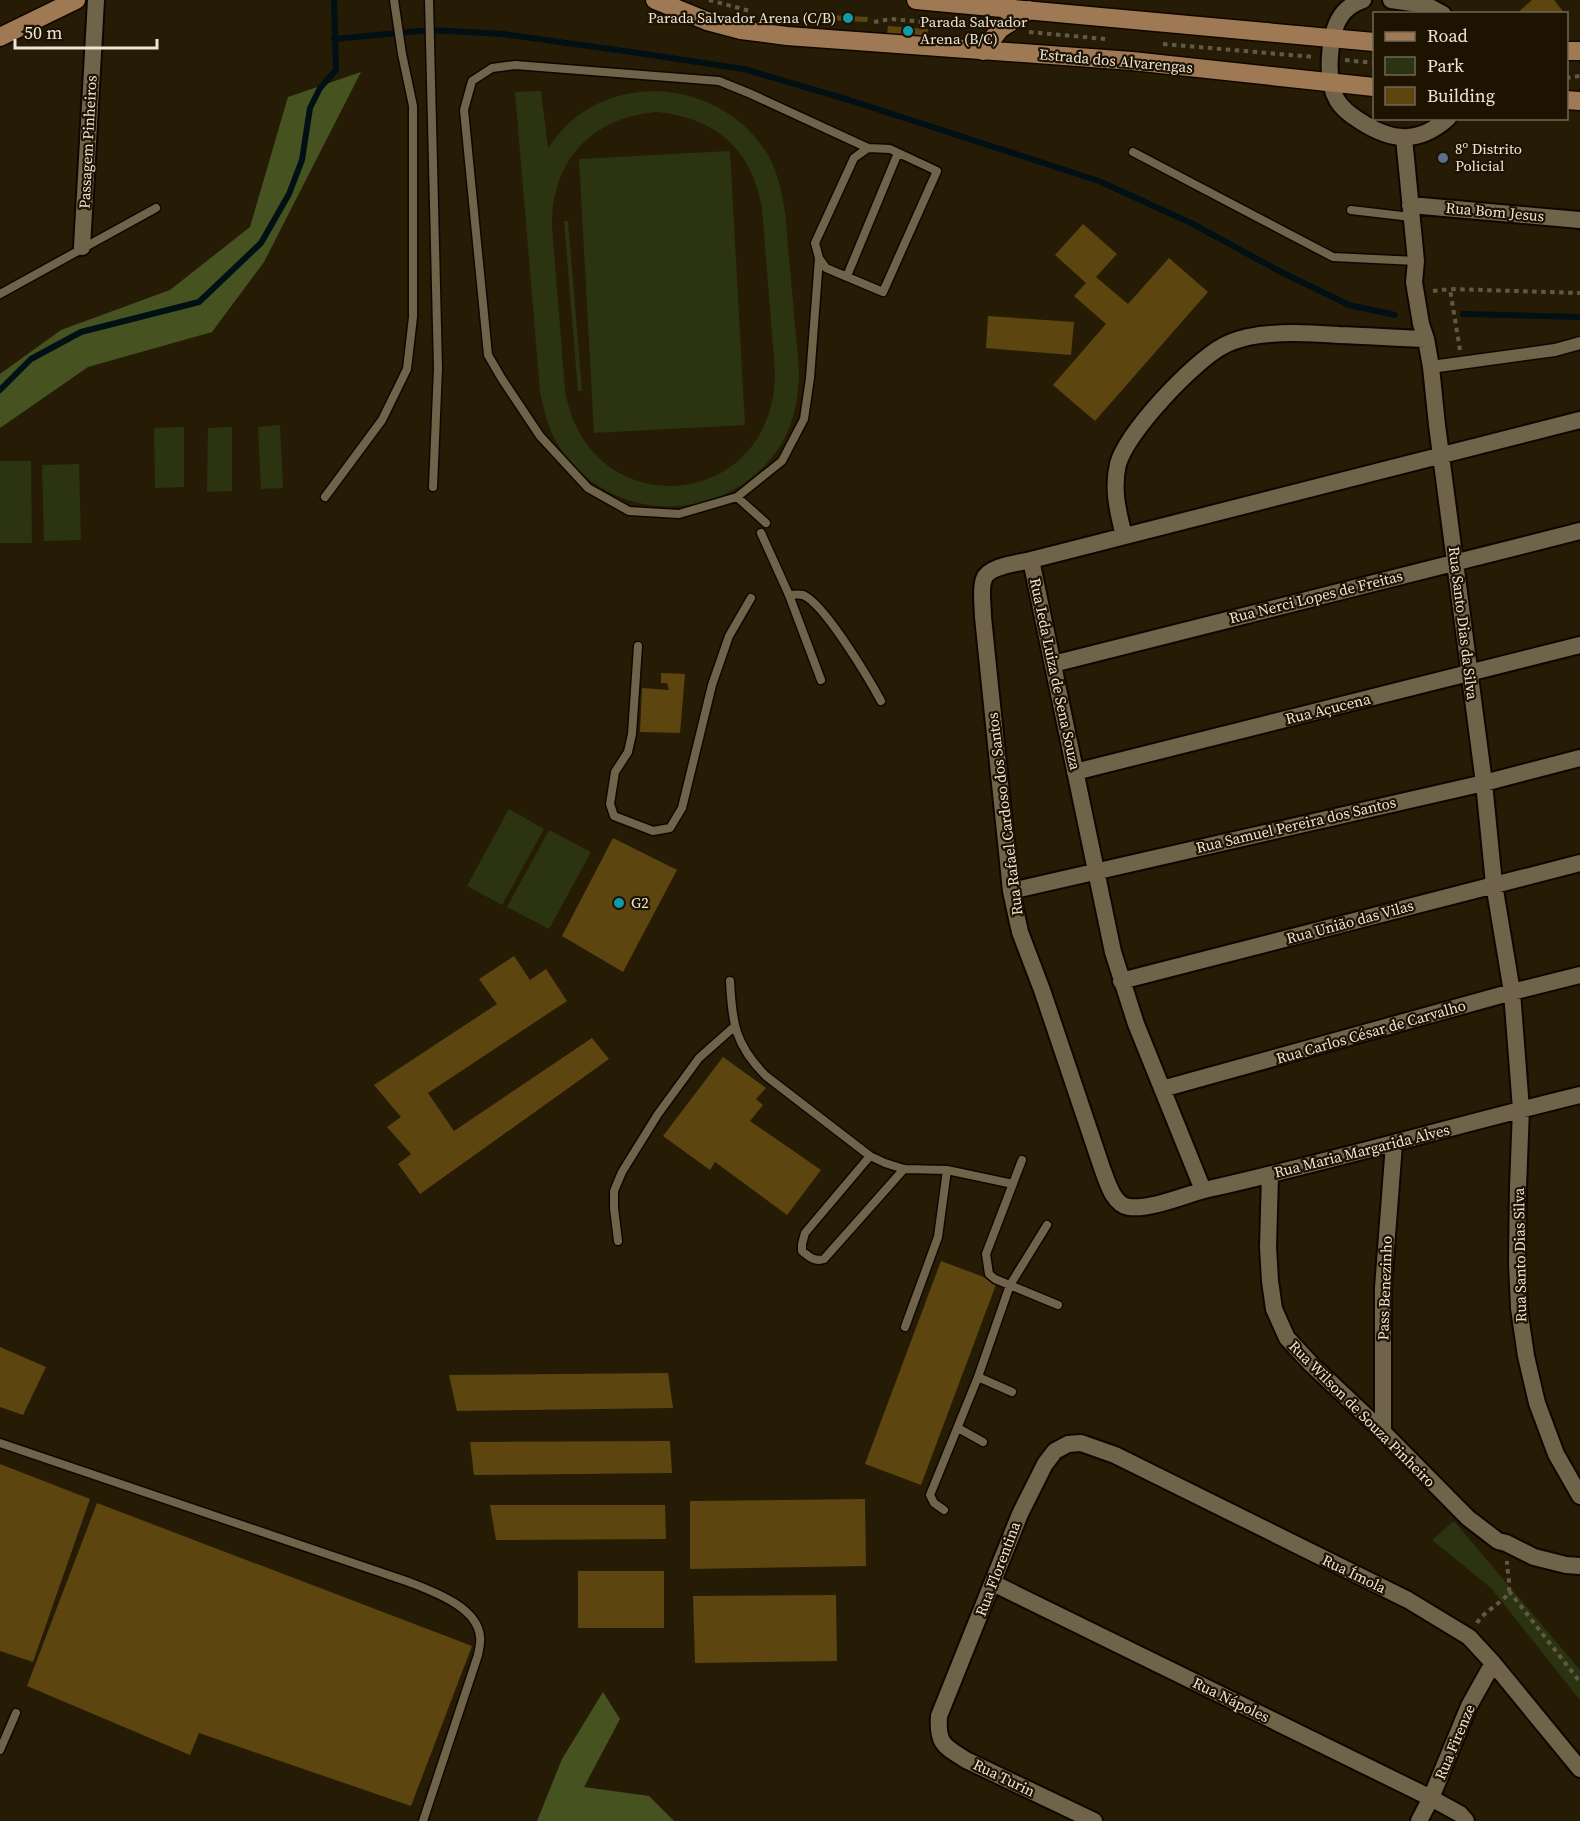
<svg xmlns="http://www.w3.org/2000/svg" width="1580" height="1821" viewBox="0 0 1580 1821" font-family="'Source Serif 4',serif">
  <rect width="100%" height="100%" fill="#261c05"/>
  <path fill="#2b3311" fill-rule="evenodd" d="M541,91L548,148C558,134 569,121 583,112C645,72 730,92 768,155C778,173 782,192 785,212L799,369C799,395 795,420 782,443C731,527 608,528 557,443C548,427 543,409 540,391L515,92ZM656,112C715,117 752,149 762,208L775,372C775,513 588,528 565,390L552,226C552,160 591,118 656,112Z
    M730,151L745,425L594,433L579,159Z
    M564,221H568L582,391H578Z
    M280,425L283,488L261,489L258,427Z
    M184,427V487L155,488L154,428Z
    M232,427V491L207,492L208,428Z
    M0,461H31L32,543H0Z
    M79,464L81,540L44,541L42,465Z
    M509,809L544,829L502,905L467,886Z
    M549,830L591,852L549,929L507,907Z
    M1454,1521L1580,1670V1700L1491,1588L1432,1540Z"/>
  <path fill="#465321" d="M361,72L264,262L212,332L88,367L0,428V374L61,330L170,290L250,227L288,97Z
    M603,1692L620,1719L584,1787L649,1796L674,1821H537L562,1759Z"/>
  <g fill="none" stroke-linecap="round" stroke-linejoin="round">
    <path stroke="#001015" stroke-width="6" d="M334,39L430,30L503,34L638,53L744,69L849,100L1099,181L1193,224L1279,271L1349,305L1395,315
      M1463,314L1580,317
      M0,390L31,359L81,332L199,302L261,243L289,194L302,160L310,108L320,88L336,70L334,0"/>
  </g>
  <path fill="#5c450f" d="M1532,0H1554L1565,14H1516Z
    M828,15L868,17L867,22L827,20Z
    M888,26L928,29L927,37L887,34Z
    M1083,224L1117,254L1096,277L1128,304L1169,258L1208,292L1095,421L1053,385L1106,324L1074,296L1086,283L1055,255Z
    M988,316L1074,322L1071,355L986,348Z
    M661,673L685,674L680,733L640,732L642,688L669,690L667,683H661Z
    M613,838L677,870L623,972L562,936Z
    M514,956L530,980L546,969L567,1001L428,1093L454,1131L592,1038L609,1059L420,1194L398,1164L411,1154L387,1127L401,1117L374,1085L497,1004L479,979Z
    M723,1057L766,1088L756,1099L763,1105L750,1121L821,1170L787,1215L715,1162L710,1170L663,1136Z
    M941,1261L997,1282L921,1485L865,1464Z
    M0,1347L46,1367L23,1415L0,1407Z
    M668,1373L673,1408L457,1411L449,1375Z
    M670,1441L672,1473L474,1475L470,1442Z
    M0,1464L90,1499L33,1662L0,1651Z
    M865,1499L866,1566L690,1569V1501Z
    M97,1503L472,1646L411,1806L199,1733L190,1755L27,1686Z
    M490,1505H665L666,1539L496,1540Z
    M578,1571H664V1628H578Z
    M836,1595L837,1661L695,1663L693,1596Z"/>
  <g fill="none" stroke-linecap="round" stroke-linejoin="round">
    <defs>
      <path id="service" d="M429,0L438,368L433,487
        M868,148L890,149L937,171L883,292L826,268L819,258L815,243L854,158Z
        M1133,152L1333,257L1416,261
        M1351,210L1411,217
        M819,258L810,378L804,419L782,461L737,497L679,514L629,511L588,488L540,436L502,379L488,355L464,110L472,81L492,68L515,65L719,81L751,94L868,148
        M847,276L898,153
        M0,294L156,208
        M325,497L382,420L407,369L413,317V106L402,54L394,0
        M737,497L766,523
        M761,533L789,595
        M638,646L632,734L628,752L615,772L610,804L614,816L653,831L670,828L682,808L712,685L729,636L751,598
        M821,680L789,595C794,595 798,594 803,595C824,603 869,679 881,701
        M730,981C732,1023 735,1045 766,1076L870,1156L885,1163L904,1169L947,1170L1013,1184
        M870,1156L805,1233L802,1244V1251C809,1257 815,1262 824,1259L904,1169
        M1022,1160L986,1254L989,1274L995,1279L1058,1305
        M618,1241L614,1208V1191L622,1172L658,1114L699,1058L735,1026
        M905,1327L938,1237L947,1170
        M978,1377L1012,1392
        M958,1428L983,1442
        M0,1443L409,1582C432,1591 478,1607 480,1637C481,1642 479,1649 478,1655L423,1821
        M944,1510L934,1503L930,1495L978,1377L1010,1285L1047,1225
        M0,1750L16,1713"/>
      <path id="pedestrian" d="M1431,367L1555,350L1580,343"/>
      <path id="minor" d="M1363,0C1355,3 1349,6 1344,12C1328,30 1325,80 1337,100C1342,109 1352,116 1360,121C1392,142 1419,144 1448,118
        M1391,0L1426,5L1443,14
        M1404,138L1416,261L1414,282L1421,324L1426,339L1431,367L1437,425L1484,783L1494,884L1512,992L1521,1109L1518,1187L1517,1263L1519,1308L1526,1356L1537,1403L1556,1454L1580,1496
        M1410,205L1580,220
        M82,247L96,0
        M1124,536C1118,512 1112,489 1118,464C1127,432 1193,362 1223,346C1230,342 1240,339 1248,337C1278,331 1309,333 1339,335C1368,336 1397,338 1426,339
        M1031,560C1019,563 988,566 984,579C980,588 983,607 983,617L1011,891L1020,932L1042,990L1102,1168C1107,1181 1113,1205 1129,1207C1152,1210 1188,1193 1213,1188C1336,1160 1457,1125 1580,1095
        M1053,664L1580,531
        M1075,772L1580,645
        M1011,891L1484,783L1580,758
        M1121,981L1580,863
        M1162,1089L1512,992L1580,975
        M1270,1175L1268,1247L1270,1281L1274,1309L1287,1338L1311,1364L1383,1432L1468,1518L1498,1541L1506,1543L1534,1557L1566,1565L1580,1566
        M1203,1190L1136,1024L1113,952L1031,560L1580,420
        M1383,1432V1288L1394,1144
        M993,1583L1431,1798L1460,1814L1466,1821
        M1094,1821L966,1760C944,1746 937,1744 939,1716L1020,1514L1045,1464L1055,1451L1068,1444L1081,1443L1115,1455L1408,1600L1469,1637L1493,1663L1580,1769
        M1419,1821L1431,1798L1469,1706L1493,1663"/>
      <path id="primary" d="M655,0L707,21L741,30L787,36L1132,61L1374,87
        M916,0L1374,42
        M0,37L76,0
        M983,51L1000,29L1029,10
        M1566,51H1580
        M1566,100L1580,101"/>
    </defs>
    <use href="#service" stroke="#0f0600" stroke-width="11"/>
    <use href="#pedestrian" stroke="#0f0600" stroke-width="15"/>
    <use href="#minor" stroke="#0f0600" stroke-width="20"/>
    <use href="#primary" stroke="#0f0600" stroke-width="21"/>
    <path stroke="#625945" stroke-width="4" stroke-dasharray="4.5 4.5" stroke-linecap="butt" d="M709,0L750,11
      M874,22L891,19L979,27
      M1029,32L1105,39
      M1163,44L1314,57
      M1345,60L1374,63
      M1566,78L1580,76
      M1433,291L1450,289
      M1460,350L1450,289L1580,293
      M1509,1591L1580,1682
      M1477,1623C1483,1612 1508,1599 1509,1591C1510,1582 1507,1570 1507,1561"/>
    <use href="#service" stroke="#6f634a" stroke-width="8"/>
    <use href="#pedestrian" stroke="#6f634a" stroke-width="12"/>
    <use href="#minor" stroke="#6f634a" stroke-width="16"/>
    <use href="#primary" stroke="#9e7954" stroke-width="18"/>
  </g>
  <g fill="#0f9aa8" stroke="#1d1300" stroke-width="2">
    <circle cx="848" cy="18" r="6"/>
    <circle cx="908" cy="31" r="6"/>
    <circle cx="619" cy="903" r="6"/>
  </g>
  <circle fill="#5c6f8a" stroke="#1d1300" stroke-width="2" cx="1443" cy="158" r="6"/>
  <g text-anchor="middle" stroke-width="4.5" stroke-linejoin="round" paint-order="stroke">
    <g font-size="15" fill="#ede6d8" stroke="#1d1300" text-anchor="start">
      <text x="836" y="23" text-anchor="end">Parada Salvador Arena (C/B)</text>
      <text x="920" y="27">Parada Salvador<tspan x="920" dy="17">Arena (B/C)</tspan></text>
      <text x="1455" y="154">8º Distrito<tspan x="1455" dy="17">Policial</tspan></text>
      <text x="631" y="908">G2</text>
    </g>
    <g font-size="15" fill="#ede6d8" stroke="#1d1300">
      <text transform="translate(1116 61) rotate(5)" y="5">Estrada dos Alvarengas</text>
      <text transform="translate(88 142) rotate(-87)" y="5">Passagem Pinheiros</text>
      <text transform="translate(1495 212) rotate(5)" y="5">Rua Bom Jesus</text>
      <text transform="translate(1316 597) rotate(-14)" y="5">Rua Nerci Lopes de Freitas</text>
      <text transform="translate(1463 623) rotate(83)" y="5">Rua Santo Dias da Silva</text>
      <text transform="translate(1055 674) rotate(78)" y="5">Rua Ieda Luiza de Sena Souza</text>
      <text transform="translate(1328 709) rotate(-14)" y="5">Rua Açucena</text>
      <text transform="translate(1005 814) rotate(-97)" y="5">Rua Rafael Cardoso dos Santos</text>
      <text transform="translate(1296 825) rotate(-13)" y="5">Rua Samuel Pereira dos Santos</text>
      <text transform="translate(1350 922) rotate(-15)" y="5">Rua União das Vilas</text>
      <text transform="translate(1371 1032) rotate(-16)" y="5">Rua Carlos César de Carvalho</text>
      <text transform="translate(1362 1151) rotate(-14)" y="5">Rua Maria Margarida Alves</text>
      <text transform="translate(1520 1255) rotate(-91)" y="5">Rua Santo Dias Silva</text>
      <text transform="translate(1385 1288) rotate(-88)" y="5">Pass Benezinho</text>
      <text transform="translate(1362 1414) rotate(45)" y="5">Rua Wilson de Souza Pinheiro</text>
      <text transform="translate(998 1569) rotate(-69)" y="5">Rua Florentina</text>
      <text transform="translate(1354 1574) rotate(26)" y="5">Rua Ímola</text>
      <text transform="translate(1231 1700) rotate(26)" y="5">Rua Nápoles</text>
      <text transform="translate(1455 1742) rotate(-67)" y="5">Rua Firenze</text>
      <text transform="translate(1004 1778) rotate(26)" y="5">Rua Turin</text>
    </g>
  </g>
  <rect x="1373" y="12" width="195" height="108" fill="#1d1300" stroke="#706756" stroke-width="1.5"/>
  <rect x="1385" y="32" width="30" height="9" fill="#9e7954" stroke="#706756" stroke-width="1.5"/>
  <text x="1427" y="42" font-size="18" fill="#ede6d8">Road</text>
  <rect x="1385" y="57" width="30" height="18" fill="#2b3311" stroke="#706756" stroke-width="1.5"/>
  <text x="1427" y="72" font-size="18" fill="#ede6d8">Park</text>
  <rect x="1385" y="87" width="30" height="18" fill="#5c450f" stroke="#706756" stroke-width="1.5"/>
  <text x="1427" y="102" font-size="18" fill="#ede6d8">Building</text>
  <path d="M15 39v9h142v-9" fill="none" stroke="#ede6d8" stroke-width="3"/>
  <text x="24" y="39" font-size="18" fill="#ede6d8" stroke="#1d1300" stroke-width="4.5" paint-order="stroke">50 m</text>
</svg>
